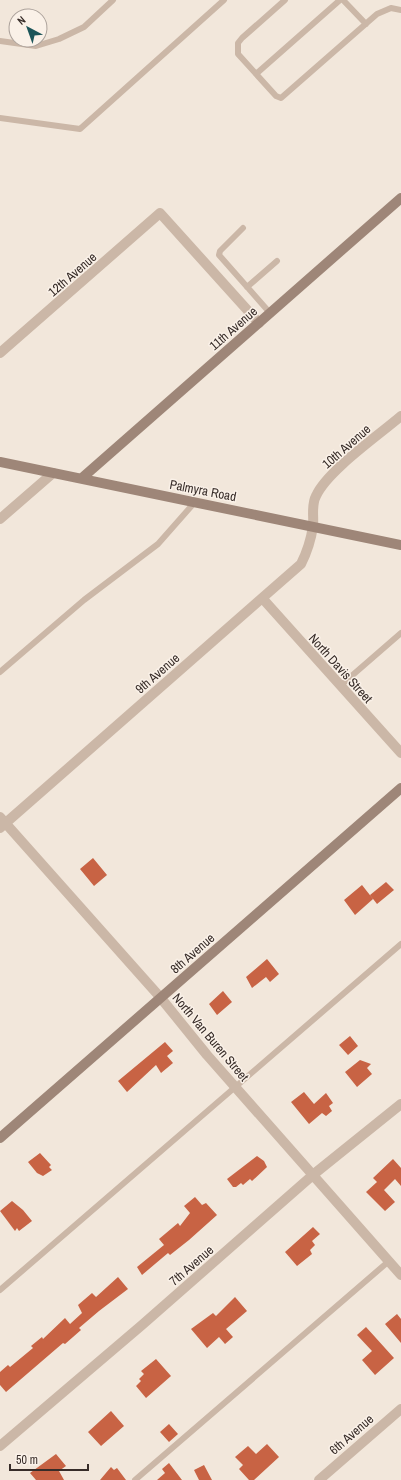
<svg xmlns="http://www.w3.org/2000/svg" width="401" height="1480" viewBox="0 0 401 1480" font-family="'Archivo Narrow',sans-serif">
  <rect width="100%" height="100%" fill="#f2e7db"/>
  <path fill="#c86344" d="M93,858L107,875L94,886L80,869Z
    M386,882L394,890L377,904L370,895Z
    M362,885L373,899L355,915L344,900Z
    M267,959L279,974L270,982L266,977L252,988L246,977Z
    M223,991L232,1002L217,1015L209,1004Z
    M350,1036L358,1046L348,1055L339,1045Z
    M165,1042L173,1051L167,1056L173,1063L161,1073L156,1065L127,1092L118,1081Z
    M360,1060L371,1064L367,1068L372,1074L357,1087L345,1072Z
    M304,1092L314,1104L326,1093L333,1103L329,1106L332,1111L326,1116L322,1113L309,1124L291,1102Z
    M40,1153L51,1165L49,1167L52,1170L43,1176L37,1173L28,1162Z
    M257,1156L264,1161L267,1167L252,1181L250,1179L243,1185L241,1183L236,1187H233L227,1179Z
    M393,1159L401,1168V1186L395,1179L384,1190L395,1202L385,1211L366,1192L377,1182L373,1178Z
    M195,1197L202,1205L206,1203L217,1215L189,1240L170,1255L168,1253L142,1275L137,1267L164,1245L159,1239L178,1223L180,1226L190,1213L184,1206Z
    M12,1201L23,1210L32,1221L19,1231L17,1228L15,1231L0,1211Z
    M313,1227L320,1234L312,1241L315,1245L310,1250L312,1254L297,1266L285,1252Z
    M118,1277L128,1289L99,1311L79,1328L81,1330L65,1344L63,1343L6,1392L0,1385V1372L8,1365L10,1367L33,1348L31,1346L42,1337L43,1339L65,1318L70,1324L82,1313L78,1305L92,1293L96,1297Z
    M235,1297L247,1311L226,1329L233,1337L225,1344L219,1337L207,1348L191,1329L213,1313L216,1316Z
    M397,1314L401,1319V1343L385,1324Z
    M366,1327L394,1358L375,1375L362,1360L372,1351L357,1335Z
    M156,1359L171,1376L146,1398L136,1386L141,1381L139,1379L144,1374L141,1371Z
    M111,1411L124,1426L101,1446L88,1432Z
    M169,1424L178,1434L169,1442L160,1432Z
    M267,1444L279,1457L254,1480H249L239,1469L243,1465L235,1457L248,1446L256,1454Z
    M56,1454L66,1466L59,1471L64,1480H36L30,1473Z
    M169,1463L182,1480H157L165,1473L162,1469Z
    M204,1465L212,1480H199L194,1470Z
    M111,1467L114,1470L117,1468L126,1480H100Z"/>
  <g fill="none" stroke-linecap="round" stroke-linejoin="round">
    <path stroke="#cbb7a7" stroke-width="6" d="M285,0L242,38L238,43V54L276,96L281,98L377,14L391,8L401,10
      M343,0L366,24
      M0,41L36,46L59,39L84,27L113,0
      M256,74L340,0
      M0,118L80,129L224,0
      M243,228L220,251L219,255L270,313
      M247,287L277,261
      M0,672L84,600L158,544L195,502
      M340,686L401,633
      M0,1290L401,944
      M135,1480L389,1261"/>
    <path stroke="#cbb7a7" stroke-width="10" d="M0,353L160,213L259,323
      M0,519L53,473
      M263,599L401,753
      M0,817L160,997L207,1055L401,1275
      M0,828L301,564C307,552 311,540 313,526C314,516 311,505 316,496C327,471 379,435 401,416
      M0,1446L142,1325L314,1174L401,1104
      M319,1480L401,1409"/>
    <path stroke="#9e8678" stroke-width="10" d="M0,462L401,545
      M82,478L401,198
      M0,1138L401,788"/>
  </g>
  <g text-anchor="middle" stroke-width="3" stroke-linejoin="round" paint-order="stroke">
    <g font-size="13" fill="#372c28" stroke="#faf1e8">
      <text transform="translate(72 274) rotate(-41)" y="5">12th Avenue</text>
      <text transform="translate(233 328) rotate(-41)" y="5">11th Avenue</text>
      <text transform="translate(346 446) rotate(-41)" y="5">10th Avenue</text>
      <text transform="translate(203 490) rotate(11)" y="5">Palmyra Road</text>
      <text transform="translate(341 668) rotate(48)" y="5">North Davis Street</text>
      <text transform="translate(157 673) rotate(-41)" y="5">9th Avenue</text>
      <text transform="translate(192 953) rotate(-41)" y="5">8th Avenue</text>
      <text transform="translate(211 1037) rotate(50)" y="5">North Van Buren Street</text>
      <text transform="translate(191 1265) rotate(-41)" y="5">7th Avenue</text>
      <text transform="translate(351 1434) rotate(-41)" y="5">6th Avenue</text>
    </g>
  </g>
  <g transform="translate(28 28) rotate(319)"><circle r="19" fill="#faf1e8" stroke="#aca29b"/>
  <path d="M0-3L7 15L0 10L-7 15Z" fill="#1c5559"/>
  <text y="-6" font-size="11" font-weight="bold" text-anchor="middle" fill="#372c28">N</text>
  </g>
  <path d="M10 1464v6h78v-6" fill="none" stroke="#372c28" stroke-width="2"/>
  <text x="16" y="1464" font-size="12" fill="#372c28" stroke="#faf1e8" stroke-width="3" paint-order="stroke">50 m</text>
</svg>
